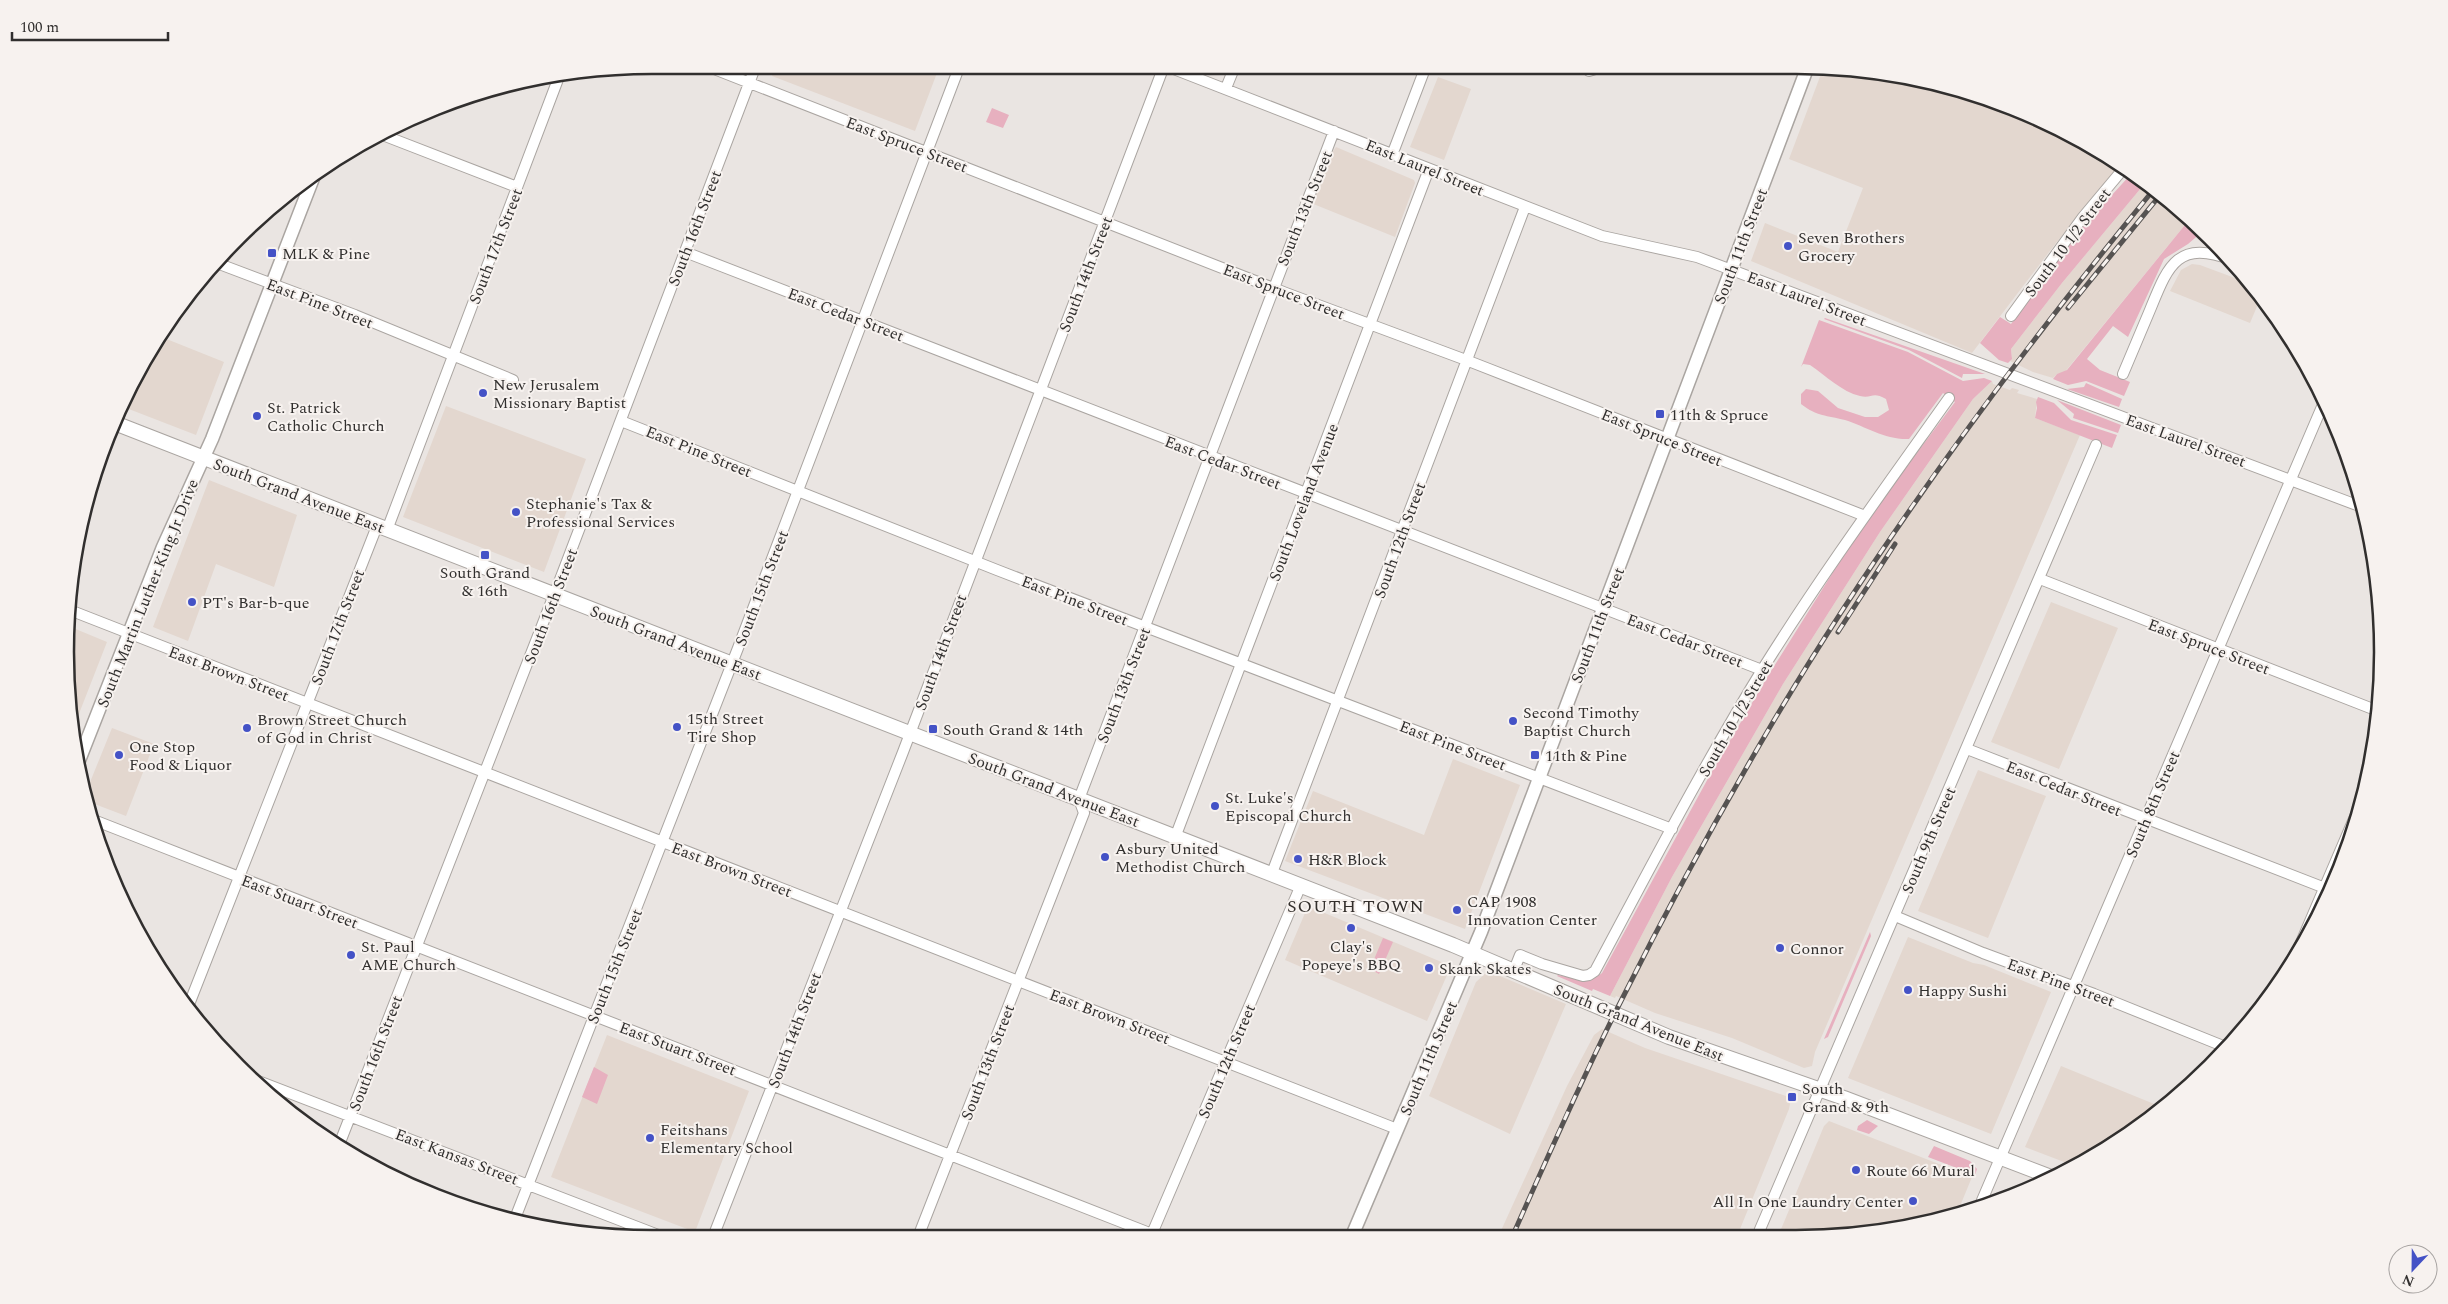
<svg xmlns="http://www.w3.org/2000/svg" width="2448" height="1304" viewBox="0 0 2448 1304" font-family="Spectral,serif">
  <rect width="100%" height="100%" fill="#eae5e2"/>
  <path fill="#e3d7cf" d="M776,65H940L915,131L772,76Z
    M1824,66L1948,85L2056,126L2120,165L2056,243L1972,353L1751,261L1765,223L1838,252L1863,188L1789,159Z
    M1438,77L1471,89L1444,160L1410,147Z
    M1336,147L1414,180L1415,183L1395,237L1311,203L1329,157Z
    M2146,182L2189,220L2064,373L2057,374L2053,378L2033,372L2010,361L2012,358L2011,349L2062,283Z
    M2192,264L2200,265L2251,284L2261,297L2250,323L2170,291L2181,270Z
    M159,336L224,362L196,435L121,406Z
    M1992,381L1993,384L2010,390L2012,388L2019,390L2017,393L2037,399L2035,418L2080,435L1815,1052L1812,1066L1804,1068L1732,1038L1655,1013L1616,996L1615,998L1610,996L1672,877L1783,684L1880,532L1973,399Z
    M446,406L586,459L544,572L403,517Z
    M209,480L297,515L274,587L216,564L188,641L153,627Z
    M2051,602L2118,628L2059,769L1991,742Z
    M66,625L107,642L73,729L66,691Z
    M112,728L154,744L126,816L84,800V797Z
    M1453,759L1520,785L1465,929L1285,861L1313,791L1424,835Z
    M1978,770L2046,796L1988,938L1918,911Z
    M1308,906L1451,966L1427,1021L1285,960Z
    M1908,937L1973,963L1984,965L2051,992L1991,1134L1848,1078Z
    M1488,971L1566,1004L1510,1134L1429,1096L1476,982Z
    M1602,1029L1645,1048L1786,1096L1790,1104L1789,1109L1738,1234L1499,1235L1567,1086L1594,1035Z
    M607,1035L749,1091L695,1232L551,1177Z
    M2061,1066L2164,1108L2153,1118L2072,1165L2025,1147Z
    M1829,1121L1972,1177L1958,1211L1873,1234H1779L1824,1126Z"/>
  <path fill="#e7b0bf" d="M992,108L1009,115L1003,128L986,122Z
    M2132,173L2146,182L2062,283L2011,349L2012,359L2008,363L1999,360L1980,343L2000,317L2011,324L2080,230Z
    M2189,220L2202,232L2188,244L2164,259L2128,337L2113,326L2087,359L2100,370L2130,382L2124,396L2086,381L2068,385L2053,379L2057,374L2067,370Z
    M1825,318L1985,374H1963L1962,378L1909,350L1824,319Z
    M1819,320L1908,352L1963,381L1984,378L1992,381L1973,399L1880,532L1783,684L1672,877L1610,996L1593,989L1592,991L1557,976L1558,975C1574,978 1588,984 1602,973L1711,773L1766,679L1862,526L1955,402L1943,393L1909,439C1885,440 1867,427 1845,420C1826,415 1818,417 1801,404V394L1806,389L1818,391L1838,408L1865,417H1878L1889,410L1886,399C1872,391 1872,399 1860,396C1842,392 1825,375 1810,365L1803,364L1801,367Z
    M2086,383L2122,399L2119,407L2067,389L2084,387Z
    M2038,397L2054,403L2071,420L2117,435L2112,448L2035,418L2037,408L2036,402Z
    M2057,400L2121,425L2118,433L2073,418L2074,414Z
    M1870,932L1871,936L1828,1037L1824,1039Z
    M1383,938L1393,942L1379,974L1370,969Z
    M594,1067L608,1075L597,1104L582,1097Z
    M1867,1120L1878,1126L1869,1134L1857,1130L1858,1126Z
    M1934,1146L1970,1161L1977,1169L1975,1175L1928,1157Z"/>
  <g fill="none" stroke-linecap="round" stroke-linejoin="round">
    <defs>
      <path id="minor" d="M704,65L1286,293L1466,360L1865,516
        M1166,66L1602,236L1697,257L2362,507
        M1589,71L1605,66
        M1226,88L1235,66
        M380,134L517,187
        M1392,155L1426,66
        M685,252L1762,670
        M214,262L355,315L513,380
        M2011,316L2083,217L2124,168
        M2123,374C2132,353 2141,331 2150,310C2168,266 2177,239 2232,260
        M621,421L997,570L1672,829
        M387,530L560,74
        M2040,579L2378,711
        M67,609L1397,1129
        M1967,749L2330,890
        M91,819L1152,1234
        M1176,835L1429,169
        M1272,873L1525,207
        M1895,916L1983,953L2094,994L2228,1048
        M2299,947L2365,793
        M1514,970L1520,955L1542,964L1583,976L1589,975L1595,971C1649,870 1702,768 1762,670C1820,577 1885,488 1949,398
        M188,1007L377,526
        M248,1077L666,1238
        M339,1145L561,577L756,65
        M1980,1205L2324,402
        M514,1221L738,648L960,65
        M1758,1234L2096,445
        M1151,1236L1301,885
        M713,1237L903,752L1164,66
        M918,1237L1084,813L1079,799L1334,131"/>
      <path id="tertiary" d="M78,763L163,547L212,439L315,173
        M1352,1236L1481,932L1808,66"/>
      <path id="secondary" d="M112,422L1453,945L1669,1037L1844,1098L2051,1177"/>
    </defs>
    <use href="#minor" stroke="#aaa5a1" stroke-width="12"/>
    <use href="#tertiary" stroke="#aaa5a1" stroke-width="15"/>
    <use href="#secondary" stroke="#aaa5a1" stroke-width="16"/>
    <use href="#minor" stroke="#fff" stroke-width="10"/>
    <use href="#tertiary" stroke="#fff" stroke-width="12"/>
    <use href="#secondary" stroke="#fff" stroke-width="14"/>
    <defs>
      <path id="rail" d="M2068,308L2161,194
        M1838,632L1895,544
        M1513,1235C1548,1156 1583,1076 1622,999C1669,905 1720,812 1773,722C1885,533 2016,357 2155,188"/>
    </defs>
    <use href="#rail" stroke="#565352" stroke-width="5"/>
    <use href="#rail" stroke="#f7f2ef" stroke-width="3" stroke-dasharray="9" stroke-linecap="butt"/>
  </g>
  <g fill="#4452c6" stroke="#f7f2ef" stroke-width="2">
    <circle cx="1788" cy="246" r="5"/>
    <rect x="267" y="248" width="10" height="10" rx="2.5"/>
    <circle cx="483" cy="393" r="5"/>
    <rect x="1655" y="409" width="10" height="10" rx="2.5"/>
    <circle cx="257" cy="416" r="5"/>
    <circle cx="516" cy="512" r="5"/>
    <rect x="480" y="550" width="10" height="10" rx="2.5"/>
    <circle cx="192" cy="602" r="5"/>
    <circle cx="1513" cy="721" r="5"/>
    <circle cx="677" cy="727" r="5"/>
    <circle cx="247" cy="728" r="5"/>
    <rect x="928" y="724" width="10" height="10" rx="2.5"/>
    <circle cx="119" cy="755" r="5"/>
    <rect x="1530" y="750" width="10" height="10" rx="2.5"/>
    <circle cx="1215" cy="806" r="5"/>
    <circle cx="1105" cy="857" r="5"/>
    <circle cx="1298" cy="859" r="5"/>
    <circle cx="1457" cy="910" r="5"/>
    <circle cx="1351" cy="928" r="5"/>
    <circle cx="1780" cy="948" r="5"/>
    <circle cx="351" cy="955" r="5"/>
    <circle cx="1429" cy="968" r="5"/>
    <circle cx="1908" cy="990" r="5"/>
    <rect x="1787" y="1092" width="10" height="10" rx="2.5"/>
    <circle cx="650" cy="1138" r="5"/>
    <circle cx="1856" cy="1170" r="5"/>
    <circle cx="1913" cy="1201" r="5"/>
  </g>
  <g text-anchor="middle" stroke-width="4" stroke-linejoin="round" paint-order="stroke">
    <g font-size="16" fill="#312f2e" stroke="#f7f2ef">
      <text transform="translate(907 144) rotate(21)" y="6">East Spruce Street</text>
      <text transform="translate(1425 167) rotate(22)" y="6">East Laurel Street</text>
      <text transform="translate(1304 208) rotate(-68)" y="6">South 13th Street</text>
      <text transform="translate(694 228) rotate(-69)" y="6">South 16th Street</text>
      <text transform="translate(2067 242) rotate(-53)" y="6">South 10 1/2 Street</text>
      <text transform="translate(495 246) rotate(-69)" y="6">South 17th Street</text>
      <text transform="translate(1740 246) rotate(-69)" y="6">South 11th Street</text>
      <text transform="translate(1085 274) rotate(-69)" y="6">South 14th Street</text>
      <text transform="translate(1284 291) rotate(21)" y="6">East Spruce Street</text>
      <text transform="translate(1807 298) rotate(21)" y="6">East Laurel Street</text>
      <text transform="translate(320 303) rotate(21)" y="6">East Pine Street</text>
      <text transform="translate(846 314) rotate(21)" y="6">East Cedar Street</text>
      <text transform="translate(1662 437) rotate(22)" y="6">East Spruce Street</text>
      <text transform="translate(2186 440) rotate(20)" y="6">East Laurel Street</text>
      <text transform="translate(699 451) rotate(22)" y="6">East Pine Street</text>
      <text transform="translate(1223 462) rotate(21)" y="6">East Cedar Street</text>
      <text transform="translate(299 495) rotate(21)" y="6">South Grand Avenue East</text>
      <text transform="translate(1303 502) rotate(-69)" y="6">South Loveland Avenue</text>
      <text transform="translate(1399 540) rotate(-70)" y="6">South 12th Street</text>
      <text transform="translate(761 588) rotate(-69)" y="6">South 15th Street</text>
      <text transform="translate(147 593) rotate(-68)" y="6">South Martin Luther King Jr Drive</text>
      <text transform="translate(1075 600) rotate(21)" y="6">East Pine Street</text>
      <text transform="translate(550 606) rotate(-69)" y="6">South 16th Street</text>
      <text transform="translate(1597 625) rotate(-69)" y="6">South 11th Street</text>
      <text transform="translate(337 627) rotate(-69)" y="6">South 17th Street</text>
      <text transform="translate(1685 640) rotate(21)" y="6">East Cedar Street</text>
      <text transform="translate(676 642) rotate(21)" y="6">South Grand Avenue East</text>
      <text transform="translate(2209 646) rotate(21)" y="6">East Spruce Street</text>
      <text transform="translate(940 652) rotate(-70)" y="6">South 14th Street</text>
      <text transform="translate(229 673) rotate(21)" y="6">East Brown Street</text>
      <text transform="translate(1123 685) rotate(-69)" y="6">South 13th Street</text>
      <text transform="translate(1735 718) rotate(-60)" y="6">South 10 1/2 Street</text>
      <text transform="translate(1453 745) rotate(21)" y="6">East Pine Street</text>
      <text transform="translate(2064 788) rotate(22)" y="6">East Cedar Street</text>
      <text transform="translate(1054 789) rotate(21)" y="6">South Grand Avenue East</text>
      <text transform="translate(2152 804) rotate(-67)" y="6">South 8th Street</text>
      <text transform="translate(1928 840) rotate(-67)" y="6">South 9th Street</text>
      <text transform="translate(732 869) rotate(21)" y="6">East Brown Street</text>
      <text transform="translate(300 901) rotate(21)" y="6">East Stuart Street</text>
      <text transform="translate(614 966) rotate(-68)" y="6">South 15th Street</text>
      <text transform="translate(2061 982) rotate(20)" y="6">East Pine Street</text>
      <text transform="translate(1110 1016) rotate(21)" y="6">East Brown Street</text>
      <text transform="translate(1639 1022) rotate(22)" y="6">South Grand Avenue East</text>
      <text transform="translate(794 1030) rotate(-69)" y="6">South 14th Street</text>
      <text transform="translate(678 1048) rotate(21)" y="6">East Stuart Street</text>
      <text transform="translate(375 1053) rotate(-69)" y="6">South 16th Street</text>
      <text transform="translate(1428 1058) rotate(-67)" y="6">South 11th Street</text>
      <text transform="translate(1226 1061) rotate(-67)" y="6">South 12th Street</text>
      <text transform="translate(987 1062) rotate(-69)" y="6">South 13th Street</text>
      <text transform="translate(457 1156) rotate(21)" y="6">East Kansas Street</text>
    </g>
    <g font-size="16" fill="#312f2e" stroke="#f7f2ef" text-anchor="start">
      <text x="1798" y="243">Seven Brothers<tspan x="1798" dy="18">Grocery</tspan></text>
      <text x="282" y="259">MLK &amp; Pine</text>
      <text x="493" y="390">New Jerusalem<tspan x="493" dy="18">Missionary Baptist</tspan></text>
      <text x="267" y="413">St. Patrick<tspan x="267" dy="18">Catholic Church</tspan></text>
      <text x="1670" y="420">11th &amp; Spruce</text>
      <text x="526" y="509">Stephanie's Tax &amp;<tspan x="526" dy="18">Professional Services</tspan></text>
      <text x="485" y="578" text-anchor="middle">South Grand<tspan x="485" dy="18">&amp; 16th</tspan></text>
      <text x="202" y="608">PT's Bar-b-que</text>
      <text x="1523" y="718">Second Timothy<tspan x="1523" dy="18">Baptist Church</tspan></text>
      <text x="687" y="724">15th Street<tspan x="687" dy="18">Tire Shop</tspan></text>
      <text x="257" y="725">Brown Street Church<tspan x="257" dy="18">of God in Christ</tspan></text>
      <text x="943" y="735">South Grand &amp; 14th</text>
      <text x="129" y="752">One Stop<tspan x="129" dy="18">Food &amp; Liquor</tspan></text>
      <text x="1545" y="761">11th &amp; Pine</text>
      <text x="1225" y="803">St. Luke's<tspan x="1225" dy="18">Episcopal Church</tspan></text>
      <text x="1115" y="854">Asbury United<tspan x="1115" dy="18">Methodist Church</tspan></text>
      <text x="1308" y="865">H&amp;R Block</text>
      <text x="1467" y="907">CAP 1908<tspan x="1467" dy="18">Innovation Center</tspan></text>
      <text x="361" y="952">St. Paul<tspan x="361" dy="18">AME Church</tspan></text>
      <text x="1351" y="952" text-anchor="middle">Clay's<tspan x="1351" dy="18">Popeye's BBQ</tspan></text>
      <text x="1790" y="954">Connor</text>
      <text x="1439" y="974">Skank Skates</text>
      <text x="1918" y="996">Happy Sushi</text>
      <text x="1802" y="1094">South<tspan x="1802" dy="18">Grand &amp; 9th</tspan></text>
      <text x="660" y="1135">Feitshans<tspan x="660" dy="18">Elementary School</tspan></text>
      <text x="1866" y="1176">Route 66 Mural</text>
      <text x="1903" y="1207" text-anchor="end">All In One Laundry Center</text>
    </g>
    <g font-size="18" letter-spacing="1" fill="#332f2c" stroke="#f7f2ef">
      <text x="1356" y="912">SOUTH TOWN</text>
    </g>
  </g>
  <path d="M0 0H2448V1304H0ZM652 74H1796A578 578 0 0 1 2374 652V652A578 578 0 0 1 1796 1230H652A578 578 0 0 1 74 652V652A578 578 0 0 1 652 74Z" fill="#f7f2ef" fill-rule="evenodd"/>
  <path fill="none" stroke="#312f2e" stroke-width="2.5" d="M652 74H1796A578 578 0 0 1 2374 652V652A578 578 0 0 1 1796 1230H652A578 578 0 0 1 74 652V652A578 578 0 0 1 652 74Z"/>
  <g transform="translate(2413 1269) rotate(202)"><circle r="24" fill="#f7f2ef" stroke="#a8a4a2"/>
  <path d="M0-4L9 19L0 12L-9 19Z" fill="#4452c6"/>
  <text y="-8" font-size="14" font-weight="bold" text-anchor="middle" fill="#312f2e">N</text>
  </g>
  <path d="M12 32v8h156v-8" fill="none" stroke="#312f2e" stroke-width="2.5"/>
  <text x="20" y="32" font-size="15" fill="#312f2e" stroke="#f7f2ef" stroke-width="4" paint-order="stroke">100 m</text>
</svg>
